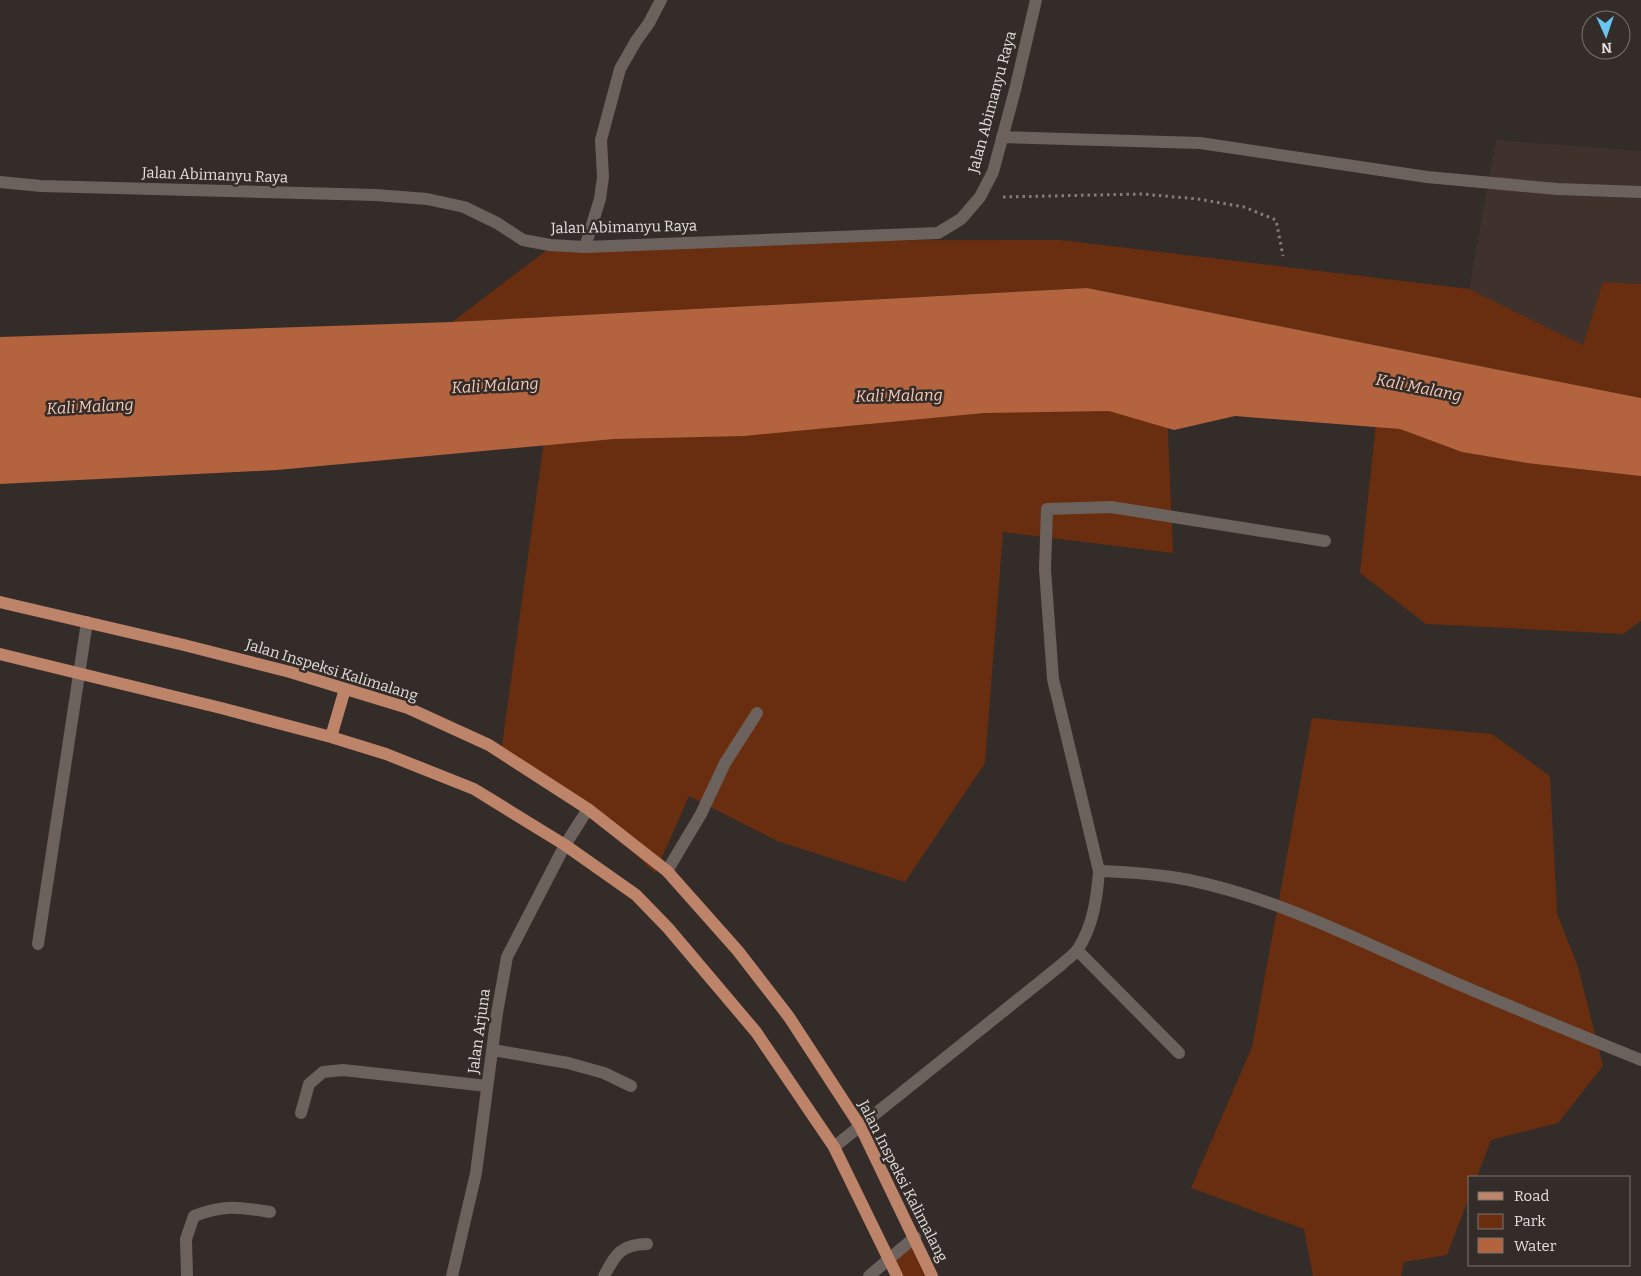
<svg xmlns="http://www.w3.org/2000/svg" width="1641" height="1276" viewBox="0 0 1641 1276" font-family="Bitter,serif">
  <rect width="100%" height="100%" fill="#332c29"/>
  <path fill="#3f312b" d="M1496,140L1641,151V284L1603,282L1583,346L1469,289Z"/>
  <path fill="#682e0f" d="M1061,240L1469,289L1583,345L1603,282L1641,284V398L1087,288L452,322L559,241Z
    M1381,376L1641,438V621L1623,634L1426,624L1360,573Z
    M552,382L1166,383L1173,553L1003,532L985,763L905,882L777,841L689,796L655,873L588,809L501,753Z
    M1312,718L1492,734L1550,776L1557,913L1578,967L1603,1066L1558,1123L1491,1140L1477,1177H1470V1195L1447,1255L1404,1262L1401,1276H1313L1304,1229L1191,1188L1252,1047Z
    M915,1237L932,1276H897L889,1259Z"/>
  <path fill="#b3633d" d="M1087,288L1641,398V476L1527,463L1462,452L1400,429L1235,416L1174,430L1109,411L984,413L744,436L614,439L277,470L0,484V337L452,322Z"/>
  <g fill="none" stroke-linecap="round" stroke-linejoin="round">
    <path stroke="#b3633d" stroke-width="51" d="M0,411L519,383"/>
    <path stroke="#857f7c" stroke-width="3" stroke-dasharray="2.5 4" stroke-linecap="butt" d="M1003,197L1142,194L1198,199L1244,207L1276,220L1283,256"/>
    <path stroke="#6b625e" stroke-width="12" d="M1002,137L1200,143L1427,177L1557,189L1641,192
      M0,182L41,186L376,195L427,199L464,207L497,223L523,240L550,245L585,247L938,233L961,219L980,197L993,172L1015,90L1036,0
      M585,247L600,199L603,177L601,140L620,69L636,41L649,23L661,0
      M667,871L701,814L725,763L757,713
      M1099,871C1129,872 1159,874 1189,880C1277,898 1360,941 1442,977C1508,1006 1575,1033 1641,1060
      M38,944L87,622
      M1077,950L1179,1053
      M493,1050L568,1063L604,1073L631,1086
      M301,1113L309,1084L323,1072L343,1070L487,1086
      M834,1147L1061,965C1066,960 1074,955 1078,949C1093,926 1097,898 1099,871L1053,679L1045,569L1047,509L1111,507L1325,541
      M187,1276L186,1239L194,1216C224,1204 239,1207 270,1212
      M452,1276L476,1173L497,1013L507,957L565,845L588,809
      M604,1276C616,1254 620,1245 647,1244
      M869,1276L915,1237"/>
    <path stroke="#be8469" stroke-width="12" d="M0,602L184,645L290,672L408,708L489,745L588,809L667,871L738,951L789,1017L860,1126L932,1276
      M0,654L221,708L331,737L386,754L474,789L565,845L636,895L668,928L756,1032L834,1147L897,1276
      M331,737L345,689"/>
  </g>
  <g text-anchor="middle" stroke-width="5" stroke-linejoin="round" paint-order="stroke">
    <g font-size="15" fill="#e4dfdd" stroke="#332c29">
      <text transform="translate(992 102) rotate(-75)" y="5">Jalan Abimanyu Raya</text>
      <text transform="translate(215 175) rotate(2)" y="5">Jalan Abimanyu Raya</text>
      <text transform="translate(624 227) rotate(-1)" y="5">Jalan Abimanyu Raya</text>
      <text transform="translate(332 670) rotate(17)" y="5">Jalan Inspeksi Kalimalang</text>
      <text transform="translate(479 1031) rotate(-82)" y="5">Jalan Arjuna</text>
      <text transform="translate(903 1181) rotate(63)" y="5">Jalan Inspeksi Kalimalang</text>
    </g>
    <g font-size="16" font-style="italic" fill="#f8cbb7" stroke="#332c29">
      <text transform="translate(495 385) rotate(-3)" y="6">Kali Malang</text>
      <text transform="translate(1419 387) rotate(11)" y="6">Kali Malang</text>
      <text transform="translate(899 395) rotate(-1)" y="6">Kali Malang</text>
      <text transform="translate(90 406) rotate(-3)" y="6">Kali Malang</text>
    </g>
  </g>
  <rect x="1468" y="1176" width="162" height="90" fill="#332c29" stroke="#7a7471"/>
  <rect x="1478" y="1192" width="25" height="8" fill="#be8469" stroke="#7a7471"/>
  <text x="1514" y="1201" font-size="15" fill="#e4dfdd">Road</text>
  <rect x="1478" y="1214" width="25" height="15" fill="#682e0f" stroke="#7a7471"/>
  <text x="1514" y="1226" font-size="15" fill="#e4dfdd">Park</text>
  <rect x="1478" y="1238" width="25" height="15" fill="#b3633d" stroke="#7a7471"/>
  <text x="1514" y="1251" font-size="15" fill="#e4dfdd">Water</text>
  <g transform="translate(1606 35) rotate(177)"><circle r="24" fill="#332c29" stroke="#7a7471"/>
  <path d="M0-4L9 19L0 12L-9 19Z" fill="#68c4f0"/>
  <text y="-8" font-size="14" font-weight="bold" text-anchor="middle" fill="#e4dfdd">N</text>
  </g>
</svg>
